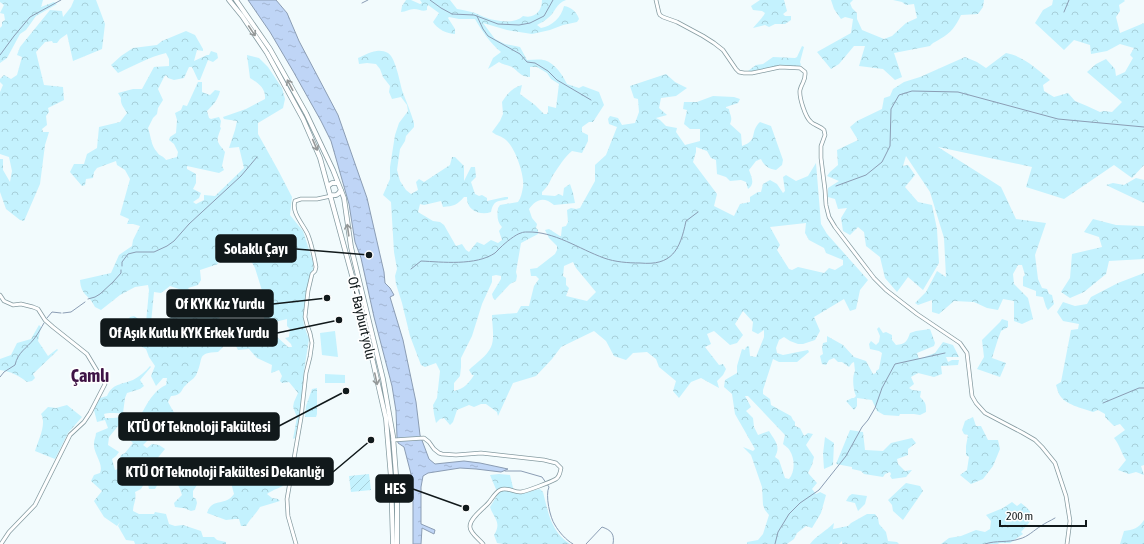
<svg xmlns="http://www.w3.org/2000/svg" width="1144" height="544" viewBox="0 0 1144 544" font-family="'Asap Condensed',sans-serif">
  <defs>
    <pattern id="forest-crowns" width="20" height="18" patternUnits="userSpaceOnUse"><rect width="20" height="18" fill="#c4f2fe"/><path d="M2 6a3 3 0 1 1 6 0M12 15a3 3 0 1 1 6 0" fill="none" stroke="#a7cfd9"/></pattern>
    <pattern id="garden-furrows" width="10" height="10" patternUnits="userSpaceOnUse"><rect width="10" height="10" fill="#c4f2fe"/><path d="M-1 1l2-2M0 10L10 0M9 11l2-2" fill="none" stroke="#a7cfd9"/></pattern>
    <pattern id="water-ripples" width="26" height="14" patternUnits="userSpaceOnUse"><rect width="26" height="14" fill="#bfd5f6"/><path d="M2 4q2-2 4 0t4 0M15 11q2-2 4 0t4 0" fill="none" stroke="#a3b6d2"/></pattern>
  </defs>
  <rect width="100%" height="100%" fill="#f2fbfd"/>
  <path fill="url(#forest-crowns)" fill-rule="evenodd" d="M0,0H43L41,7L54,2L57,4L36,16L26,30L20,34L7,58L0,63V28L2,26V22L5,20L4,14L0,13L4,5L0,2Z
    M74,0H96L105,24L102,49L73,61L67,34L60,39L57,43H53L52,41L45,42L36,52L44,85L63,87L64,100L48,108L49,112L46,116L47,125L42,129L43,132H49L45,145L40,184L24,221L20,220L6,209L0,192V159H3V170L10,182L12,171L9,157L0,154V92L3,85L0,82V79L4,75L11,79L17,75L22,57L17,55L20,47L50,10L62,11L63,17L71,7Z
    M406,0H411L420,4L422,3L420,0H450L457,9C463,10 469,11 475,13C478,14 481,16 484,17C495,21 514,25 523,16C535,19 542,11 542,0H566C556,3 555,13 548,18C545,21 540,23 537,25L541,28C552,26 561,18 564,6C571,7 577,12 579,19L577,22L563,25L550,30L532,34L507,30L483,23L495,39L505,44L520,47L527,60C532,60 538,59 543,60C553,61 563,75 567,84L579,88L583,86L599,92L604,105L593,122H589L582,127V132L588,135V141L582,153L572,151C565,156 558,168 553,175C550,181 548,187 542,192V195L555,196L559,194L563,196L564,188L570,184L573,193L575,203L554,205C544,196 536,199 529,209L532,218L537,224L536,228L538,230V234L521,243L516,272L517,276L516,281L510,284L495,300L493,298L492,294L501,279V276L496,275L492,276V282L482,304L472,336L461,358V367L460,376L454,383V391C464,389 469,383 474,375H472L469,370C476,363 487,356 491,347C495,338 492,325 492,315L517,313L521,306H529L534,286L539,279L536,276H531L530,269L537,268L555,254L557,250V246L549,238L545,230L549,229L560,236H561L562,227L566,226L568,222L567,210L571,208L576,209L580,208L595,181V165L606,155L617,127L609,124L608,119L610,116L618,118L622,125L635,123L639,112L638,99L634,98L630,86L666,74L675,82L687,88L676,96L661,98L659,108L667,115L656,118L660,120L666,126L677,128L676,132L685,145L700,141V129H690L684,124L687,110L683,109L684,102H697L713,96L734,97L740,99L738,103L726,107V108L729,109C730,116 733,117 730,124L741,134L742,146C759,140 749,132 760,122L771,126L783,160L782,165L776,170C769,169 764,166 761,159L756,161L749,170C752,178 755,184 748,189L746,182L741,180L730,181L726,177L717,174L716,160L711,158L707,151L696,147V152L693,162L717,194L714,206L734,216L740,204L750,202V197L758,192H761L763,184L770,180L777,184L783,193L785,191L783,177L786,175L796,181L808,176L816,163L821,224L827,234L868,280L860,290L856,309L850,311L844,299L814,317L820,331L815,340L803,344H798L790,341L784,337L779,340L776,348L777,353L783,355L808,350L809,352L797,362H779L773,359L763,390V394L770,399L771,405L791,416L793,420L795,422V426L800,428L804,436L808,433L813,434L806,445L814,457L812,465L808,473L817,483L812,489L816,494L820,492L826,495L821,513L812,528L806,526L797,533L794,539L787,544H747V542L758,540L763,534L769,515L765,510L763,505L762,487L751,455L743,447L753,451L755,449L735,414L732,394L724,387L725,380L737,373V366L742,349L745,350L746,347L749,346L750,356L756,357L764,337V330L758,334L752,331L753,322L743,311L735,324L743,335L737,343L730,345L714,331L707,334L711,344L705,347L719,365L723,364L726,369L723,375L717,381L719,388L701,378L691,382L679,398L673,391L676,381L659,367L656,359L647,352L633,353L626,360L614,356L606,341L594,331L561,347L552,359L536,376L513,383L498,416L497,412L486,404H481L474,407L469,405L457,410L453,422L450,425L444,418L440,419L436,423L434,414L433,405L437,398L440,371L436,363L425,367L421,365L410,336L402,303L396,284L395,276L397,269L394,252L391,202L383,195L390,179V167L395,135L399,123L408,111L407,105L401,97L392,99L389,92L390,86L383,77L380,69L376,64L367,63L359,64L358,58C367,54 378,47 388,53C396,58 400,84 403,93C407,103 411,113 414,123V127L406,136L405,141L400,149L397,170L400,181L406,190L411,194L418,190L416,182L419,179L424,182L450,165L452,157H455L464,166V181L471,167H475L476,177L471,182L475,194L479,196L482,195L487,198V201L505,197H508V199C498,202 494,199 491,212C480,216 466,210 467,197H464C457,205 454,206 443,207L441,201L424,205L420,204L418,212L433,221L440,222L444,225L456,246L462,244L466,250L469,252L477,242L484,245L491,240L498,243L502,240L499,231L502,227C497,222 497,215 498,208L500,205L518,202C521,198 522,192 523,187C525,176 515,147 506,140C502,136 497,136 492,132L500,121L503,114L502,102C507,94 512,88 522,85L520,94L535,105L544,114H547L548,112V106L556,108L559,84L551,79L547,73L537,67H530V77C521,77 518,71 512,67C508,65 503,65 499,62L488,69L493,58L501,52C490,43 482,31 475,19H459L449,17L448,18L455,29V34C447,34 437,29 433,22L439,13L428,5L427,7V10C422,12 419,9 414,9C409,9 406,12 401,12L402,6ZM806,223L805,233L809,240L824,248L826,253L843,260V265L835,270L829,268L824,273L798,267L792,270L789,269L777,250L780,245L770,227ZM573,262L576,268L596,292L587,301L566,296L569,288L566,285V278L563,276L564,266ZM745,396H748L785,435L783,444C785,446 789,448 790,451C795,459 795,472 789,479L785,478L779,460L775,457C781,446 775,441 769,431L758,435L754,427L753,418L746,411L751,407Z
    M760,0H784L787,11L783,14L785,16H791V20L785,24H775L769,27L765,25L753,28C757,23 762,19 765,13L762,11L753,10L751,6Z
    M831,0H853L850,3L852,8L857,13V19L862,30L884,39L892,36L906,23L917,18L914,4L906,5L902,2L893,0H984L983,7L978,14L961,15C956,26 951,33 940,39C936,42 933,42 930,46L894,53L902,77L895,80L883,69L859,66L865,46H854L839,64L831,69L817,52L851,33L853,19L845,17L841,19L834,9Z
    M1053,0H1124L1125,1L1119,5L1120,11L1116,17L1120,33L1144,23V165L1132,178L1114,165L1064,199L1026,187L1032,167L938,147L1001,187L1016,219L1046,223L1035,255L1038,279L1042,288L1047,289L1049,294L1052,295L1054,304L1048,310L1046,307L1043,297L1036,296V291L1023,286V277L1025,275L1022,265H1018L1013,274L1014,284L1028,298L1033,319L1022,324L1014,321V301L1003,299L998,310L987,308L974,302L954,301L939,314L932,312V300L918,305L915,303L926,292L937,271L946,277L944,238L930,192L906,156L903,166L908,165L915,175L905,187L918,202L932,205L937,229L939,263L923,290L908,277L897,292L885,278L880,257L866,246L864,232L858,227L850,235L843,231L841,218L847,208L838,209L835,199L828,197V188L839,181L827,176L830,172L838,165L837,150L858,140L850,127L857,121L882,109L884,98L890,96L893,89L904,82L920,77L965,57L977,62L986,68L1006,53C1023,56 1037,69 1050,80L1043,85L1044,91L1054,97L1068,93L1075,101L1087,106L1100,112L1104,111L1112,112L1122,102L1087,72L1096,64L1106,59L1115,69L1116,76L1125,72L1133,58L1130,55L1134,48L1120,44L1107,51L1091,54L1090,45L1074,40L1064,50L1035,23L1043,10L1052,5Z
    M186,31L195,35L203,49V51L197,50L194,61L207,55H209L211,51L217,53L218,58L213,62L208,60L200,80H198L192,67H189L184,78L174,80L168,78L166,75L164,77L158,89L163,100L158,108L157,114L153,118L148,128C151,136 151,146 157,152C159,156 164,156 166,160L177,157L178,152L174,144L169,140L170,137L176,133L177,120L175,113L181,110L183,105L187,106L198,82H202V92L210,95L215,90L220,91C218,100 213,105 207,111L209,118L211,119L219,117L221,121L220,127L221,128C216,142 216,140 225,152L222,166L224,170L219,173L187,166V169L196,174V183L193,189L201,193L199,198L193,202L196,204L204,200V195L215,196L244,168L239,147L229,148L235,130L237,121L224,119L223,117L246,109L265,99C266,88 258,83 250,78L247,55L259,58L268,67L282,88L285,99L283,108L258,123V134L278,170L292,197L290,215L303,231L313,262V269L310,275L306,293L303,316L304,326L309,339L304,371L300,416L295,438L293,439L297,417L293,407L294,402L298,393L289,382L282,383L280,381L282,376L279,370L271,373L272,365L257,358L249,349L238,350L235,344L236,337L232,321L237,319L248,333L262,336C263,332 265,326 265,322C264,311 253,309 264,297L255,268L247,253L226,245L223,242L217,245L215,252L218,264L200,270L201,280L198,285L188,288L192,293L206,297L216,304C220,321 224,326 213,342L218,344H222L223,347L218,352C196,353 204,358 197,373C195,379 189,381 186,385C183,387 182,391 180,393C178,395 174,396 171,396L168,402L181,425V430H177L169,433L165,426L156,427L148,440L143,445L147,448L152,444L159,445L165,449L156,460L150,470L154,477H157L159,482L155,489H149L148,484H144L141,489L135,492C137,499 133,504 133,511L139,514H154L155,512L166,514L169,524L175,526L183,525L201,531L203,537H214L217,540L226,542V544H135L134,541L126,540L118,526L120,522L117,526L104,517L94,501L102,491L91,481L94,475L100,473C104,463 93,454 94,443C94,440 96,436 96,433L108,428L105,420L97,422L94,410L100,398L107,396C113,383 121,385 133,380C140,376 145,372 150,366L151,367L140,380L144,386L140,389L127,393L125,398L123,413C117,414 110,412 104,414L105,418H113L123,417V420L109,437L108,445L119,452L116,456L112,459L115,470L121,468L122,459H120L121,455L125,453L133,443L129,439L136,431L141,423L137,422C145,408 152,391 166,385L167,378H163L156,386L151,376L155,366L149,357L146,349L135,343L127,340L122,331L123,325L130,317L134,316L144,322L146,323L149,290L148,285L135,287L120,295L101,310L95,307C89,294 81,296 80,280L111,273L119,255L132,246L133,240L140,226L133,224H127L129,219L120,215L130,179L125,170L117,165L116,161L97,168L94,172L93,178L86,179L85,185L82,186L70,172L74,164H84L87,154L97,148L99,127L120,122L127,113C124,108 120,104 121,98L118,93L133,89H142L154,67L169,66V59L166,53C149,57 133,66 118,73L111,65L121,56L133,48L157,45L162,41ZM170,286L182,290L175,312L162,327L151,323L154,292L161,293ZM287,319V326L290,329L289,337L285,338L291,344L292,347H288L276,336L275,322Z
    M802,46L804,47L800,62L801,65L799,67H777L752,71H748L756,65L763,64L773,57L795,58L797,57Z
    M1136,178L1144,180V203L1106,185L1113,183L1124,185Z
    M1093,219L1116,225L1144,226V259L1109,261L1106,274L1084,292L1070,298L1061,292L1070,278L1072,254L1102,247L1099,237L1084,232Z
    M1144,273V465L1141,466L1144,475L1136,472L1129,474L1118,470L1126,460C1121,453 1120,445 1114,438L1125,430L1120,424L1114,426L1105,417V414L1098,410L1093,412C1082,408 1065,405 1059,394C1058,392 1057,388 1056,385L1061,382L1071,330L1078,329L1079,324L1063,321L1057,312L1063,302L1075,306L1087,304L1091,297L1118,283Z
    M1002,319L1008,321V327L1001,331L998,339L992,358L1006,363L1000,377L977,369L984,357L982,340L1000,322Z
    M39,325L41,327L38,341L48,356L57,349L58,350L33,374L35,378L32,381L27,382C18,375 12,372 0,370V359L11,355L17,343L31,339Z
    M879,327L883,333L886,332L892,335V340L896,345C905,344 907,342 910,333L916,331L930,329L935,343L934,346L917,353L919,359L935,353L943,342L953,345L959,357H946L948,362L952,360H959L958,365L941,366L942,374L934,377L918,373L911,377L914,384L909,388L912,390L921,391L920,397C926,403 926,404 926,412L920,415L914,414H900L899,416L884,415L877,411L872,400L857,398V406L854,410L846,401L852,398H854L856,396C853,389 852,377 855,371L854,362L852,363L849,367L842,362H838L834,358L829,360L826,365L822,364L820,356L823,354L822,348L823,343L827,342V336L843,345L854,357L866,361L873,374L876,373V371L879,369L882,353L879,351L870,349L869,344L871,341L876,345L879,342L880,336L877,329Z
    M317,388V414L316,417H305L306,406L312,389Z
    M67,405L82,417L68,433L55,459L35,451C38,441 47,424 41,414L48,407L56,408Z
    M973,417L976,426H981L988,440H998L1000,449L993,466L983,479L971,484L960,475L967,470L969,457L966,455V446L968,435L964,434L962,430L965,421Z
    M850,430L863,432L865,450L883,451L891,443L912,438L916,443L908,449V455L897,459L898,464L905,471L912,470L906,477L892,479L890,476L891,474L890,472L885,474L883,477L864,474L861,471L852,469V467L836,464Z
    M825,437L834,443L833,465L824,469L823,454Z
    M287,468L289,470C286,491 282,484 267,494L272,498L278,499L280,501L260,507C256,514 250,519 246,526H241L239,519H235L226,520L207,513C212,497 225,507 234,494L230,479L241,478L258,482L275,478L276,475L273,474L268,475L270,470Z
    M174,470L194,473L203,476L193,491V497L196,499L197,503L195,510L191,511L184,508H182L175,507L174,503L182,495L180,489L171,471Z
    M499,474L510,475L514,492C524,496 531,490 540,489L543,492C548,512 551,532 570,544H503L497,543L494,535C502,522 494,519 490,507L498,494L490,475Z
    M906,483L920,486L923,491L903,520L893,511L892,505L888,500Z
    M852,494L867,496L865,504L858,511L855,503L846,501L849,496Z
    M1012,502L1017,506L1021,503C1037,515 1033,519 1021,532L1023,534L1010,543H999L998,544H941L949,538L961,536L976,530L985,532L990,529L991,521L986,515L1003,508Z
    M867,514H875L878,518L879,524L886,532L888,541L897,542L899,544H842V541L839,544H810C817,535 826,531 834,523L833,529L848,526L851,523Z
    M1144,520V544H1120L1124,531C1133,530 1139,528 1144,520Z"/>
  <path fill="url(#garden-furrows)" d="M369,474L371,490L351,492L349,476Z"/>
  <path fill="#c4f2fe" d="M335,331L338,357L322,355L320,333Z
    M325,374L345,375V383H325Z"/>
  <path fill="url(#water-ripples)" stroke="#8b9db4" d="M248,0H276L287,13L299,41L338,115L367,198L384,272L385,283L390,288L394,295L390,297L403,340L416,402L420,435L429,459L435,464L464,461L480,463L508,469L501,472L476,469L460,468L428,473L423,476L421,487V524L435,530L434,534L422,528L421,544H413V499L412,478L404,447L398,443L397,437L396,411L392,386L374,317L361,258L355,242L349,204L331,141L321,121L293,71L270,32Z"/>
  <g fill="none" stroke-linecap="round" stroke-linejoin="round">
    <path stroke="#8b9db4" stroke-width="1" d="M430,0L441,8L452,14L474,15L498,24L519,25L530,23L544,16L553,0
      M362,3L368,0
      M1064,12L1069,0
      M477,16L483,29L488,36L520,54L527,62L535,63L548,71L557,80L591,100
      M0,55L14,36L30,17L61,0
      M836,186L866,175L882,162L890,146L891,109L899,95L912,91L958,92L1058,119L1144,127
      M122,266V262L128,254L136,252H154L167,246L174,241L189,224L241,176L257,157
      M411,269L421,261C442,262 476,266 495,253C497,251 499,249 501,247C505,243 516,234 521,233C523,232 525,232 527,232C554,231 579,249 604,258C615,262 628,263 640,263C672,266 680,250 686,221L698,212
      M88,299L95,297L100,294L113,282L121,273V270
      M63,313L71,312L85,302
      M47,318L52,312L61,313
      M0,377L4,372L15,365C18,352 26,349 34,339C38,334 41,328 44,323
      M1103,403L1139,388H1144
      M505,471H521L542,477L549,487C545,495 550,518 555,525C559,532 566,540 573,544
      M586,544L602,527C611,530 615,534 613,544
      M775,544L778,532L789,514L800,503L819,490L846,456L862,427L868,420L875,408L882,388L895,364L945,353
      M985,544C996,540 1008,543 1019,539C1028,537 1034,530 1041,526C1045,523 1050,521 1055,518"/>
    <defs>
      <path id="secondary" d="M656,0L659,13L660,15L663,17L677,22L703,36L714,43L723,50L736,69L739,72L744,73H752L780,67L800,68L805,72C806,81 802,82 800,90C799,97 805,117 811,122C814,125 820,126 824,130L825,135L821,146V158L825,190L826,205L829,217L835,227L874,278L886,290L917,314L960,343L967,353L972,396L976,403L985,413L1023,433L1035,440L1042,447L1055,463L1066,496L1070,521L1067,544
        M0,295L4,301L13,305L21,304L33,307L38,309L45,320L53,327L87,354L105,384L90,413L84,422L70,435L35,505L9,532L1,544
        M393,440L424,438L429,442L434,449L439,453L442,454L456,455L481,453L544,460L556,463L561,468C560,473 560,476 556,479C551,482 527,491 521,492C514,493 507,486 500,490C496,492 493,497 490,501C486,507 469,518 470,527C470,533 479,539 483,544
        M296,544L288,516L287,499L301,418L306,373L310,357L312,343L310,333L307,325L305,317L308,291L312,274L315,271L316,267C314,256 312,245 308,235C304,225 291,213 295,201L301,199H317L331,196"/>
      <path id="highway" d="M229,0L242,16L267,53L303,119L320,158L360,305L386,419L391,478L393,544
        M236,0L270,49L306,113L333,170L344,198L351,247L383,379L393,436L397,488V544
        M328,186L332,183H338
        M331,195C336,196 338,195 341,190"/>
    </defs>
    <use href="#secondary" stroke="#859ba1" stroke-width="4.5"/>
    <use href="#highway" stroke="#859ba1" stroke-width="5.5"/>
    <use href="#secondary" stroke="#fff" stroke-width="3"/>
    <use href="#highway" stroke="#fff" stroke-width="4"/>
  </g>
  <defs><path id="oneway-shaft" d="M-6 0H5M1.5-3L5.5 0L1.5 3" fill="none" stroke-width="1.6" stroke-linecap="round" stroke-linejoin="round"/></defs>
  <g stroke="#949898">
    <use href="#oneway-shaft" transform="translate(252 31) rotate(56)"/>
    <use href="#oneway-shaft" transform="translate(290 85) rotate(-118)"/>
    <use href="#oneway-shaft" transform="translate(315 145) rotate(67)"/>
    <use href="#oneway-shaft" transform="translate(348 230) rotate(-98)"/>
    <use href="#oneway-shaft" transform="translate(376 379) rotate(78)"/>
  </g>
  <g text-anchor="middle" stroke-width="3.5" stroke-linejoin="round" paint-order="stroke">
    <g font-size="14" fill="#11191b" stroke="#fff">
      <text transform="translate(362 318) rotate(77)" y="5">Of - Bayburt yolu</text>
    </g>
    <g font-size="18" font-weight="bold" fill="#401446" stroke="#fff">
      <text x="90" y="382">Çamlı</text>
    </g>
  </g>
  <path fill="none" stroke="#11191b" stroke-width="1.5" d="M369 255L296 249M327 298L273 304M339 320L277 333M346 391L279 426M371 440L333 472M466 508L413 489"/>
  <g fill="#11191b" stroke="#fff" stroke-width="1.5">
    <circle cx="369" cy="255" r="4"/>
    <circle cx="327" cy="298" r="4"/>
    <circle cx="339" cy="320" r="4"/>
    <circle cx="346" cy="391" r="4"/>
    <circle cx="371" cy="440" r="4"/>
    <circle cx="466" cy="508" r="4"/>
  </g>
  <g fill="#11191b" stroke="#11191b" stroke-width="1.5">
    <rect x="216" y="235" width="80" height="27" rx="4"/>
    <rect x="167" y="290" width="106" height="27" rx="4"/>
    <rect x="101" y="319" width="176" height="27" rx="4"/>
    <rect x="119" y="413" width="160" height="27" rx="4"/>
    <rect x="118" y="458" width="215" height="27" rx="4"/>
    <rect x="376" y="475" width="37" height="27" rx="4"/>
  </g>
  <g font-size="15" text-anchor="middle" font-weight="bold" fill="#fff">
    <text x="256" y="254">Solaklı Çayı</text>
    <text x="220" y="309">Of KYK Kız Yurdu</text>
    <text x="189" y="338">Of Aşık Kutlu KYK Erkek Yurdu</text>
    <text x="199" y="432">KTÜ Of Teknoloji Fakültesi</text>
    <text x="225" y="477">KTÜ Of Teknoloji Fakültesi Dekanlığı</text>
    <text x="395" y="494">HES</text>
  </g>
  <path d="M1000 520v6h86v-6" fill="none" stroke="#11191b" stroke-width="2"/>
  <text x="1006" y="520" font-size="12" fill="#11191b" stroke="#ffffff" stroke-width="3" paint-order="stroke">200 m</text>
</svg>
